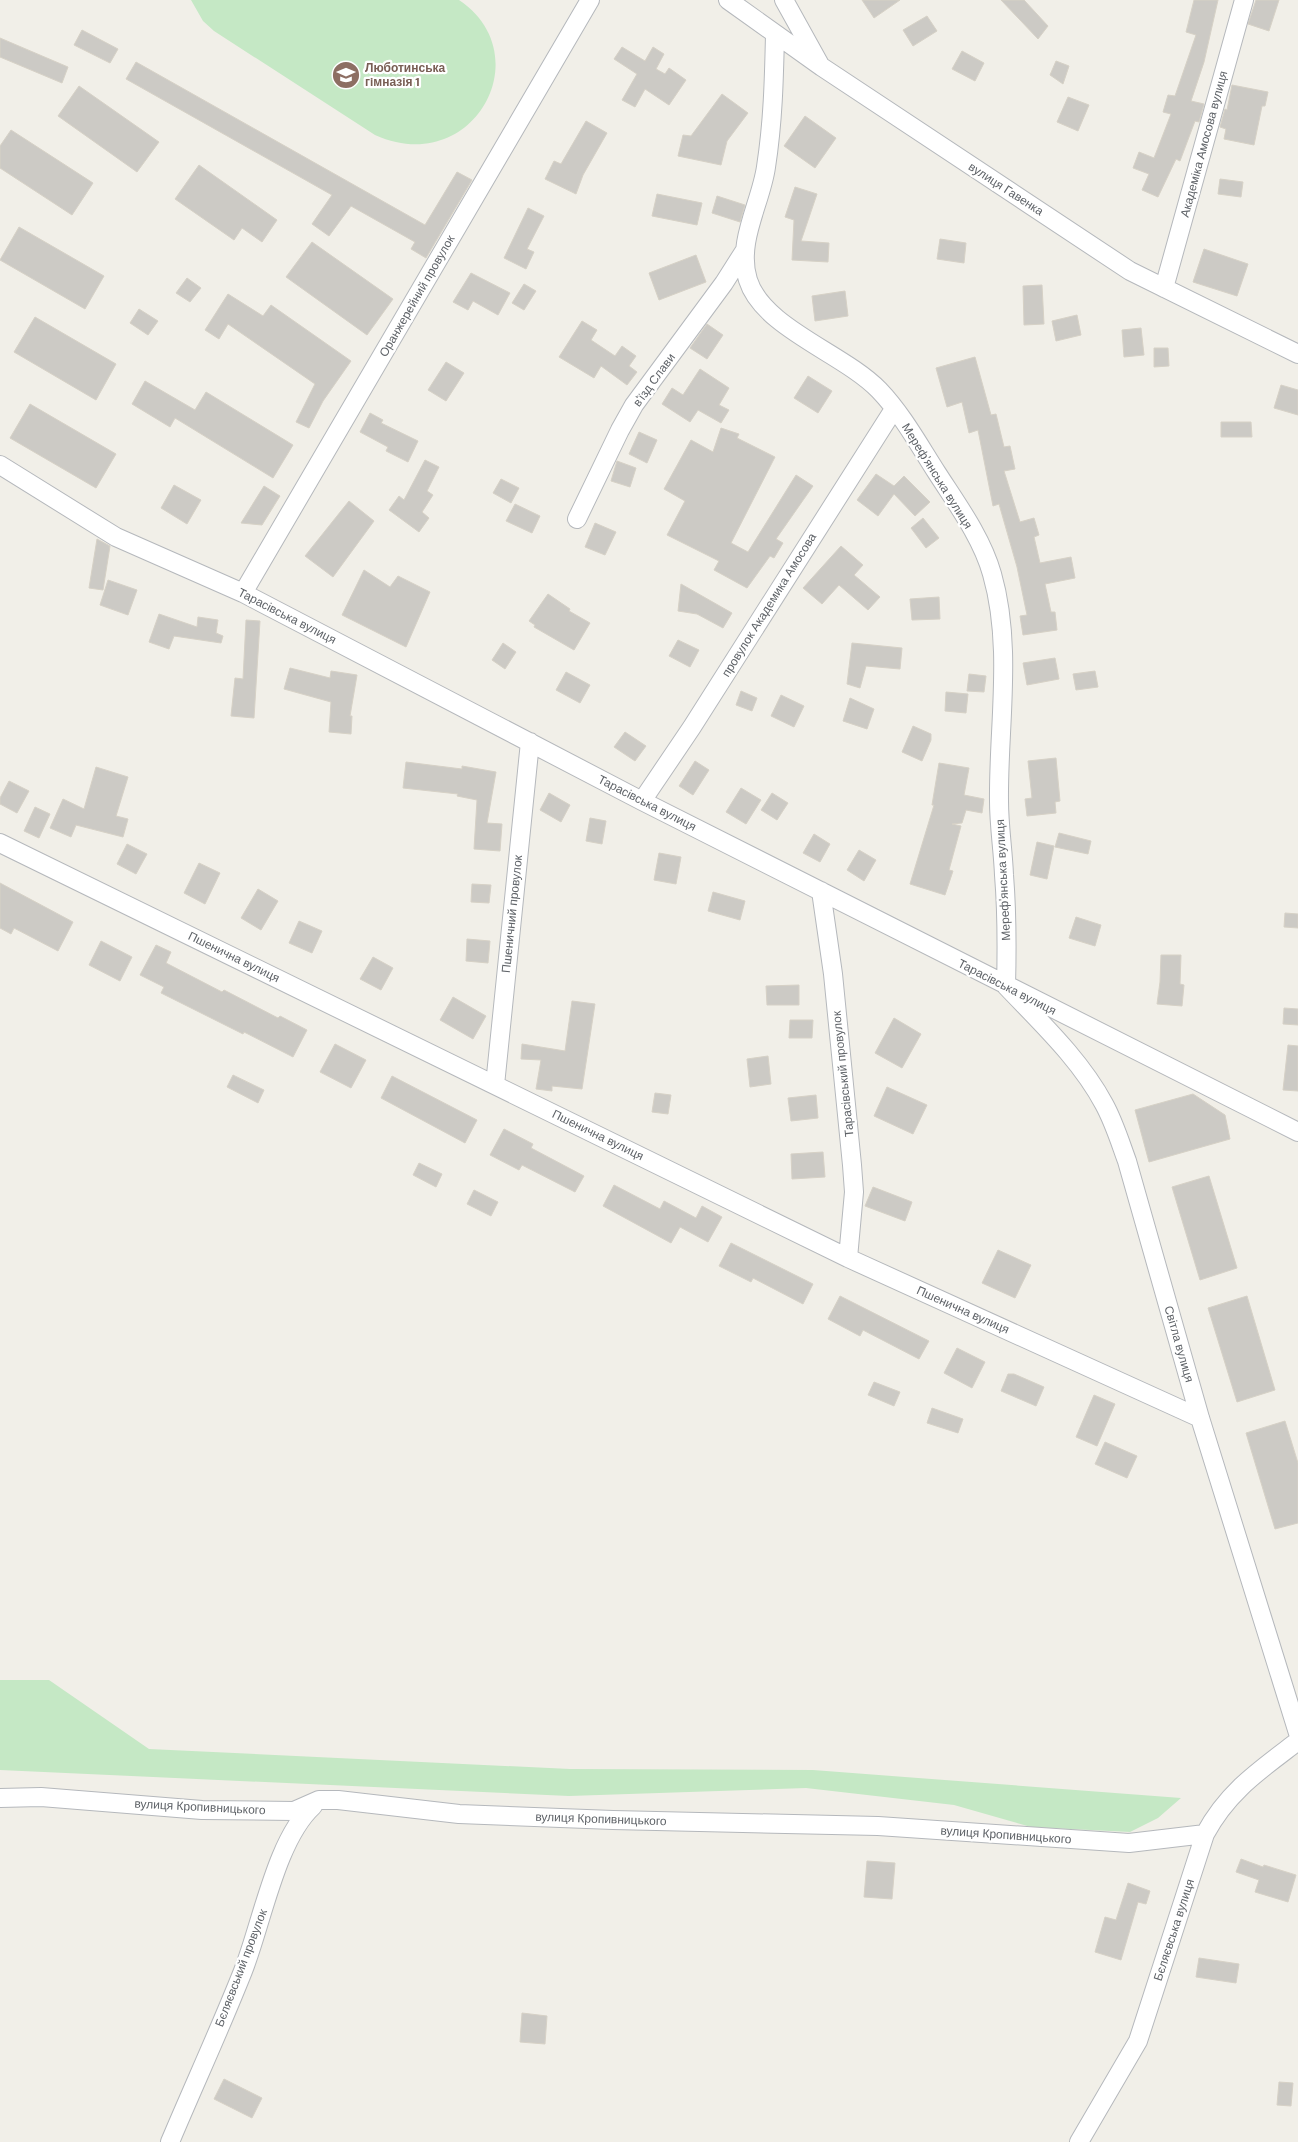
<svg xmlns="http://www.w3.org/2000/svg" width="1298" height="2142" viewBox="0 0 1298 2142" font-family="'DM Sans',sans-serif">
  <rect width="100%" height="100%" fill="#f1efe8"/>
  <path fill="#c5e8c5" d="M191,0H459C541,55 473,179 375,135L214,31L203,21Z
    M0,1680H49L149,1749L570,1769L813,1770L1181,1798L1158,1818L1130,1832L1031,1827L954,1805L806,1788L569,1796L0,1770Z"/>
  <path fill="#cccac5" stroke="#d6d1c6" d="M862,0H900L874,18Z
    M1001,0H1024L1048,26L1038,39Z
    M1194,0H1218L1204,62L1191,101L1204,104L1199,122L1195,121L1180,161L1176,159L1158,197L1142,190L1149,174L1133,168L1139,152L1154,158L1171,114L1163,112L1168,95L1175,96L1196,35L1186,32Z
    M1256,0H1279L1269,31L1248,24Z
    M927,16L937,31L913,46L903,30Z
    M82,30L118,49L110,63L74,45Z
    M0,38L68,67L62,83L0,57Z
    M622,47L645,61L653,47L664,54L656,69L665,74L669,68L686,80L669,105L645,89L635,107L622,100L637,74L614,59Z
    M962,51L984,63L975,81L952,69Z
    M1056,61L1069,66L1063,84L1050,75Z
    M136,62L425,225L457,172L472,180L426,258L411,249L415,242L351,206L329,236L312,224L332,195L126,79Z
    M1232,85L1268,92L1265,106H1262L1254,145L1224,139L1226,129L1220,127L1225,109L1227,110Z
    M79,86L159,142L137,172L58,116Z
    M722,94L748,113L727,141L721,165L678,156L683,135L691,136Z
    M1068,97L1089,105L1078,131L1057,122Z
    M805,116L836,138L815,168L784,146Z
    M586,121L607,133L583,175L576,194L545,179L554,161L561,164Z
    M11,130L93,183L72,215L0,168V146Z
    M199,165L277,220L262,242L242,228L234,240L175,199Z
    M1220,179L1243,182L1241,197L1218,194Z
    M795,187L817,194L801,241L829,243L828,262L792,260L794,220L785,217Z
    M657,194L702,203L697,225L652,216Z
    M717,196L745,205L740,222L712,213Z
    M528,208L544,216L527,249L534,252L526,269L504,258Z
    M19,227L104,276L85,309L0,260Z
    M940,239L966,243L964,263L937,259Z
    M312,242L393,299L367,335L286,277Z
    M1204,249L1248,264L1237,296L1193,282Z
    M696,255L706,282L659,300L649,273Z
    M471,273L510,293L498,315L473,301L468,310L453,302Z
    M187,278L201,288L190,302L176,293Z
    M524,284L536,291L524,310L512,303Z
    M1042,285L1044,324L1024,325L1023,286Z
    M845,291L848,316L815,321L812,296Z
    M228,294L263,316L271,305L351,361L323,401L309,428L296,422L315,384L228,324L219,339L205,330Z
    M139,309L158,321L148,335L130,323Z
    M1077,315L1081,335L1056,341L1052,321Z
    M35,317L116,364L96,400L14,352Z
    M582,321L597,330L591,340L615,356L622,346L636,356L629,366L637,372L627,385L601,366L594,378L559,357Z
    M707,324L723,335L707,359L690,348Z
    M1141,328L1144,355L1124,357L1122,330Z
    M1154,348H1168L1169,366L1154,367Z
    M975,357L991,415L996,414L1004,447L1010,446L1015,469L1004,471L1020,522L1034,518L1039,535L1034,537L1040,563L1071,557L1075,578L1045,584L1051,612H1055L1057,630L1023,635L1020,616L1027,615L1017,567L999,504L993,506L978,430L969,433L962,402L947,407L936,368Z
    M446,362L464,373L446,401L428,390Z
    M700,369L729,388L719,405L729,410L721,423L698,410L690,422L662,404L672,388L683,395Z
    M808,376L832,391L818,413L794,398Z
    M145,381L195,410L206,392L293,445L273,478L175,418L170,427L132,404Z
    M1281,385L1298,390V415L1274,408Z
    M30,404L116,454L96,488L10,438Z
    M370,413L383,420L381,423L418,441L408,462L386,451L388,447L360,432Z
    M1221,422H1251L1252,437H1221Z
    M721,428L739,434L737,438L775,457L731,543L748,552L796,475L813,486L776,539L783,543L774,558L770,556L747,588L714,570L719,561L667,535L685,501L664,489L691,440L713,452Z
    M639,432L657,440L647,463L629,454Z
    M425,460L439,467L427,491L433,495L422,512L429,518L419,532L389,510L399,496L404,500Z
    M617,461L636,468L630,487L611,481Z
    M876,474L894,486L904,476L930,502L915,516L894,494L878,516L857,500Z
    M501,479L519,488L511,503L493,493Z
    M174,485L201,500L187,524L161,508Z
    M264,486L280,496L262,525L241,523Z
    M349,501L374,521L333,577L305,556Z
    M515,504L540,516L532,533L506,521Z
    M923,518L939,538L926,548L911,528Z
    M595,523L616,532L605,555L585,547Z
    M97,539L110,546L103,590L89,588Z
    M841,546L863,565L854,575L880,597L868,610L839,585L822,604L803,588Z
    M364,570L390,587L398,576L430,592L406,647L342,615Z
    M108,580L137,590L128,615L100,605Z
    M681,584L732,613L723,628L697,614L678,611Z
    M548,594L570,609L569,611L590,623L574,650L534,627L535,625L529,621Z
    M939,597L940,619L912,620L910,599Z
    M159,614L197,627L198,617L218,620L216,633L223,636L221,643L174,636L169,649L149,642Z
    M246,620L260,621L254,718L231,716L235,678L243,679Z
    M678,640L699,650L690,667L669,656Z
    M503,643L516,652L505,669L492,660Z
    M852,643L902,648L900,669L866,666L860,688L847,684Z
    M1055,658L1059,679L1027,685L1023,663Z
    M290,668L330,678L331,671L357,675L350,716H352L351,734L329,732L331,702L284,689Z
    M1095,671L1098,687L1076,690L1073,674Z
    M566,672L590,685L580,703L556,690Z
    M969,674L986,676L984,692L967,691Z
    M741,691L757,698L752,711L736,705Z
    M946,692L968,694L966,713L945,711Z
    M781,695L804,706L794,727L771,716Z
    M850,698L874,709L867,729L843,721Z
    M913,726L931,734V740L922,761L902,752Z
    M625,732L646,746L635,761L614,747Z
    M1056,758L1060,801L1055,802L1056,813L1027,816L1025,799L1032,798L1028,761Z
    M695,761L709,770L693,795L679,786Z
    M406,762L462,769V766L496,772L487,823L502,824L500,851L474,849L477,800L457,796L458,794L403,788Z
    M939,763L969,768L964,795L984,799L982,813L966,810L962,823L952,824L961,826L949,870L953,871L945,895L910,884L934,805H932Z
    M96,767L128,777L116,816L128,819L123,837L76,825L71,837L50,828L63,799L84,809Z
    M9,781L29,791L17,813L0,804V798Z
    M741,788L761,800L746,824L726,812Z
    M549,793L570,805L561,822L540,810Z
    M772,793L788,803L777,820L761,810Z
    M35,807L50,814L39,838L24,831Z
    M590,818L606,821L602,844L586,841Z
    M1059,833L1091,841L1088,854L1055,847Z
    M814,834L830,844L820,862L803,853Z
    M1037,842L1054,846L1047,879L1030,875Z
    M127,844L147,854L136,874L117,864Z
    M859,850L876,860L864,881L847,870Z
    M659,853L681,857L676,884L654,880Z
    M199,863L220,873L205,904L184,893Z
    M0,883L73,922L58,951L14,928L11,934L0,928Z
    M472,884L491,885L489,903L471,902Z
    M258,889L278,901L261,930L241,918Z
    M713,892L745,901L740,920L708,911Z
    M1285,913L1298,914V928L1284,927Z
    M1076,917L1101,925L1095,946L1069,938Z
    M299,921L322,931L312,953L289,943Z
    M467,939L490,941L488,963L466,961Z
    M101,941L132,957L120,981L89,965Z
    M156,945L171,952L166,963L222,992L224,990L278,1018L280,1016L307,1030L293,1057L244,1032L243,1034L161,993L164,987L140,975Z
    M1161,955H1181L1180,984L1184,985L1182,1006L1157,1004L1160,982Z
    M373,957L393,968L381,990L360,979Z
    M799,985V1005H767L766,986Z
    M453,997L486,1016L473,1039L440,1020Z
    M572,1001L595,1004L582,1089L552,1086V1091L536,1089L541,1060L521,1059L522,1044L565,1051Z
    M1284,1008L1298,1009V1025L1283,1024Z
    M894,1018L921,1034L902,1068L875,1053Z
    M790,1020H813L812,1038H789Z
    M335,1044L366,1060L351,1088L320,1072Z
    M1288,1045L1298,1046V1091L1283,1090Z
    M768,1056L771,1084L750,1087L747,1059Z
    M233,1075L264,1090L258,1103L227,1087Z
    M392,1076L477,1120L465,1143L381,1098Z
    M887,1087L927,1105L913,1134L874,1116Z
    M655,1093L671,1095L668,1114L652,1112Z
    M1193,1094L1225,1115L1230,1139L1149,1162L1135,1110Z
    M816,1095L818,1118L791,1121L788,1098Z
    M504,1129L533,1144L531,1148L584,1176L575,1192L522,1165L519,1170L490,1155Z
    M823,1152L825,1177L792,1179L791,1154Z
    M419,1163L442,1174L436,1187L413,1175Z
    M1209,1176L1237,1268L1200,1280L1172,1187Z
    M614,1185L660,1209L664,1201L696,1218L702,1206L722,1217L708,1242L680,1227L671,1243L603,1206Z
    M873,1187L912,1202L905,1221L865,1206Z
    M474,1190L498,1202L491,1216L467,1204Z
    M731,1243L813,1284L803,1304L753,1278L751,1282L719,1266Z
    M998,1250L1031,1265L1015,1298L982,1283Z
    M840,1296L929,1341L919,1359L863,1330L860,1336L828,1319Z
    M1247,1296L1275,1390L1237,1402L1208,1308Z
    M957,1348L985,1362L972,1388L944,1373Z
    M1008,1374H1014L1044,1387L1036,1406L1001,1391Z
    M874,1382L900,1392L894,1406L868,1395Z
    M1094,1395L1115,1404L1097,1446L1076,1437Z
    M932,1408L963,1419L958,1433L927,1423Z
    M1285,1421L1298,1463V1523L1275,1529L1246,1433Z
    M1105,1442L1137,1456L1127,1478L1095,1464Z
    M1241,1859L1263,1867L1264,1865L1296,1875L1288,1902L1255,1892L1259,1880L1236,1872Z
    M867,1861L895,1863L892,1899L864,1897Z
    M1128,1883L1150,1891L1146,1904L1138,1902L1121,1960L1095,1952L1105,1917L1116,1920Z
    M1199,1958L1239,1964L1236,1983L1196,1977Z
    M522,2013L547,2016L545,2044L520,2042Z
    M224,2079L262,2098L252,2118L214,2099Z
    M1279,2082L1293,2083L1291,2106L1277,2105Z"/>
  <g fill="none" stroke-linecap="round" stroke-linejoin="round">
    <defs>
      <path id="street" d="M728,0L822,67L1130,271L1298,354
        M784,0L819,63
        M775,35C774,79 773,122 766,167C761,203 736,242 748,280C763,328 843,353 879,390C902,414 919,445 937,473C957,504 982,538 992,574C1013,647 998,727 999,801C999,826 1003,850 1004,875C1007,912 1007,949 1006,986C1040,1022 1080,1059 1104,1104C1114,1122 1120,1142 1127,1161L1200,1418L1298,1733
        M1164,288L1244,0
        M0,465L116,537L243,593L642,801L1298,1132
        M577,519L620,430L634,405L724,283L745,250
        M243,593L590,0
        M642,801L692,727L894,409
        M0,843L848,1258L1200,1418
        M821,891L833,974L852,1165L854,1192L848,1258
        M495,1085L530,742
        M0,1798L41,1797L202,1810L294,1811L319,1800H338L459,1814L613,1820L878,1826L1129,1843L1205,1834
        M170,2142C194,2085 220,2029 243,1971C262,1923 276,1840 313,1806
        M1079,2142L1138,2041L1205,1834C1228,1791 1260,1770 1298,1741"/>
    </defs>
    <use href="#street" stroke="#b5b8bc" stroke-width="20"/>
    <use href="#street" stroke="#fff" stroke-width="18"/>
  </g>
  <defs>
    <symbol id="school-disc" viewBox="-11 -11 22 22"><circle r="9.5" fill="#8d6e63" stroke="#fff"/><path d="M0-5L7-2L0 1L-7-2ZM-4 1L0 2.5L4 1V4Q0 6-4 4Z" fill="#fff"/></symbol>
  </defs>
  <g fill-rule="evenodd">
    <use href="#school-disc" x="330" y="59" width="32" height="32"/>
  </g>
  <g text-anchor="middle" stroke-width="4.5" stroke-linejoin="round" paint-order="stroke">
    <g font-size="12" font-weight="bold" fill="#785e54" stroke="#fff" text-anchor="start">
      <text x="365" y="72">Люботинська<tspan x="365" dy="14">гiмназiя 1</tspan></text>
    </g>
    <g font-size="12" fill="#5f6368" stroke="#fff">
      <text transform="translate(1204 144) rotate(-75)" y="4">Академіка Амосова вулиця</text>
      <text transform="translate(1006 189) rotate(33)" y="4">вулиця Гавенка</text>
      <text transform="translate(417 296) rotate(-60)" y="4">Оранжерейний провулок</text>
      <text transform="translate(654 380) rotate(-54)" y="4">в'їзд Слави</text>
      <text transform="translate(937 476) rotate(58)" y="4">Мереф'янська вулиця</text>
      <text transform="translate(769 605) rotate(-58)" y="4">провулок Академика Амосова</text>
      <text transform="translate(287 616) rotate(27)" y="4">Тарасівська вулиця</text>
      <text transform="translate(647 803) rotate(27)" y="4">Тарасівська вулиця</text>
      <text transform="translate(1003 880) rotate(-93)" y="4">Мереф'янська вулиця</text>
      <text transform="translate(512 914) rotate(-84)" y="4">Пшеничний провулок</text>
      <text transform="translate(234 957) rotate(26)" y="4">Пшенична вулиця</text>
      <text transform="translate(1007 987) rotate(27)" y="4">Тарасівська вулиця</text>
      <text transform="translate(843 1074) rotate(-96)" y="4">Тарасівський провулок</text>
      <text transform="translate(598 1135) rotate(26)" y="4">Пшенична вулиця</text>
      <text transform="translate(963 1310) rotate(24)" y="4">Пшенична вулиця</text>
      <text transform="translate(1179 1344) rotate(74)" y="4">Світла вулиця</text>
      <text transform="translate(200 1807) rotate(3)" y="4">вулиця Кропивницького</text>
      <text transform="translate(601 1819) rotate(2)" y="4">вулиця Кропивницького</text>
      <text transform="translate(1006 1835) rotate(4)" y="4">вулиця Кропивницького</text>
      <text transform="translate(1174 1930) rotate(-72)" y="4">Бєляєвська вулиця</text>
      <text transform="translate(241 1968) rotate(-69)" y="4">Бєляєвський провулок</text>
    </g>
  </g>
</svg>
